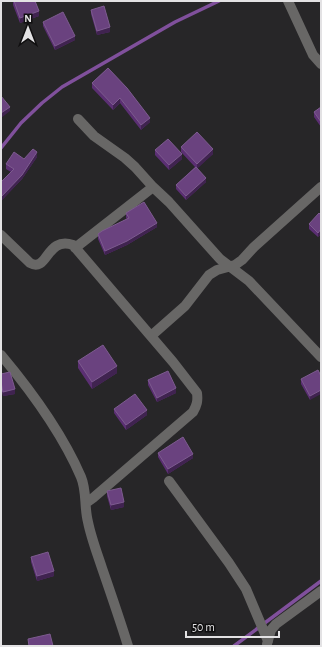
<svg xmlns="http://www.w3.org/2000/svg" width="322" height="647" viewBox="0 0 322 647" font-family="'Alegreya Sans',sans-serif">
  <rect width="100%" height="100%" fill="#272628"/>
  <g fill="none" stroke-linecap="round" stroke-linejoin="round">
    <path stroke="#80509c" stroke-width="3.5" d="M1,148L21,123L42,103L62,87L175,22L219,1
      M234,646L321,581"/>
    <path stroke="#686766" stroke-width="10" d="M288,1L313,55L321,64
      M78,119L94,136L125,158L135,167L153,187L169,202L220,259L249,281L321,357
      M1,235L30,263C48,273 46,236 73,245L173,362L197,393C198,401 197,405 193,412L93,498L86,503
      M75,248L153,187
      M151,336L185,306L209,275L217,270L235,265L242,260L254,247L321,187
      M1,355C32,392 62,433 81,477C87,491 84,507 88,522C91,537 97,553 102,568C111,594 120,620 128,646
      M169,481L229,563L246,589L268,641
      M267,644L271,630L276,624L321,591"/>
  </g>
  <path fill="#5b2f73" d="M13,1L39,16L20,23L13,5Z
    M91,10L110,32L97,35L91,14Z
    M43,22L75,40L55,50L43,26Z
    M108,68L150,122L141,130L120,103L113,110L92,88V83Z
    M321,107V127L314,117V112Z
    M181,147L213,154L197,168L206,182L186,200L176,189V185L195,167L181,152Z
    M155,150L182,159L169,170L155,155Z
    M37,157L22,179L1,201V182L11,172L6,169V164L24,159Z
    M126,213L157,227L127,245L105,255L98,239V234L127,219L126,218Z
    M321,215V234L318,237L309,229V224Z
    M78,361L117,373L92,389L78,368Z
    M1,374L15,394L3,396L1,387Z
    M321,376L310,400L301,384V379Z
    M148,380L176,393L157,402L148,385Z
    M114,409L147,415L126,430L114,413Z
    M158,453L193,458L168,474L158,457Z
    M107,491L124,507L111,510L107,496Z
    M31,557L54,576L37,581L31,562Z"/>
  <path fill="#402350" d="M39,11V16L20,23V18Z
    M110,27V32L97,35V31Z
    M75,36V40L55,50V46Z
    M120,98V103L113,110V105Z
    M10,107V111L1,118V113Z
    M150,118V122L141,130V125Z
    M213,149V154L197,169V164Z
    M37,152V157L22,179L1,201V197Z
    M182,154V159L169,170V165Z
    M206,178V182L186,200V196Z
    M157,223V227L127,245L105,255V251Z
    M321,229V234L318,237V233Z
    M117,366V373L92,389V382Z
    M176,388V393L157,402V398Z
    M15,389V394L3,396V392Z
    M321,390V394L310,400V396Z
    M147,410V415L126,430V425Z
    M193,454V458L168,474V469Z
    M124,502V507L111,510V505Z
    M54,571V576L37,581V576Z"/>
  <path fill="#6a427f" stroke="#7d5b8f" d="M14,1H35L39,11L20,18Z
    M104,6L110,27L97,31L91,10Z
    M63,12L75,36L55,46L43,22Z
    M108,68L127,88L150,118L141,125L120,98L113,105L92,83Z
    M1,96L10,107L1,113Z
    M321,107V122L314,112Z
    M197,132L213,149L197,164L181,147Z
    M168,139L182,154L169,165L155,150Z
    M33,149L37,152L22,175L1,197V182L14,169L6,164L14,152L24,159Z
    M196,167L206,178L186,196L176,185Z
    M144,202L157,223L127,241L105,251L98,234L102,231L129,218L126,213Z
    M319,213L321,215V229L318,233L309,224Z
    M103,345L117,366L92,382L78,361Z
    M318,370L321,376V390L310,396L301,379Z
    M168,371L176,388L157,398L148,380Z
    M10,372L15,389L3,392L1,382V374Z
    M135,394L147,410L126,425L114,409Z
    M183,437L193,454L168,469L158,453Z
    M121,488L124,502L111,505L107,491Z
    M48,552L54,571L37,576L31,557Z
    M50,634L53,646H29L28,639Z"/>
  <rect width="322" height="647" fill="none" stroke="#e3e2e4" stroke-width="4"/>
  <g transform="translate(28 28)" stroke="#100f10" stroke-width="3" paint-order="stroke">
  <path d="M0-3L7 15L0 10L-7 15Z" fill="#e3e2e4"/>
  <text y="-6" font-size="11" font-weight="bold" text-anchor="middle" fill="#e3e2e4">N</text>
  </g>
  <path d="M186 631v6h93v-6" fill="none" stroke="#e3e2e4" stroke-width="2"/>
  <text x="192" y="631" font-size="12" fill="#e3e2e4" stroke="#100f10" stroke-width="3" paint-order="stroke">50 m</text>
</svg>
